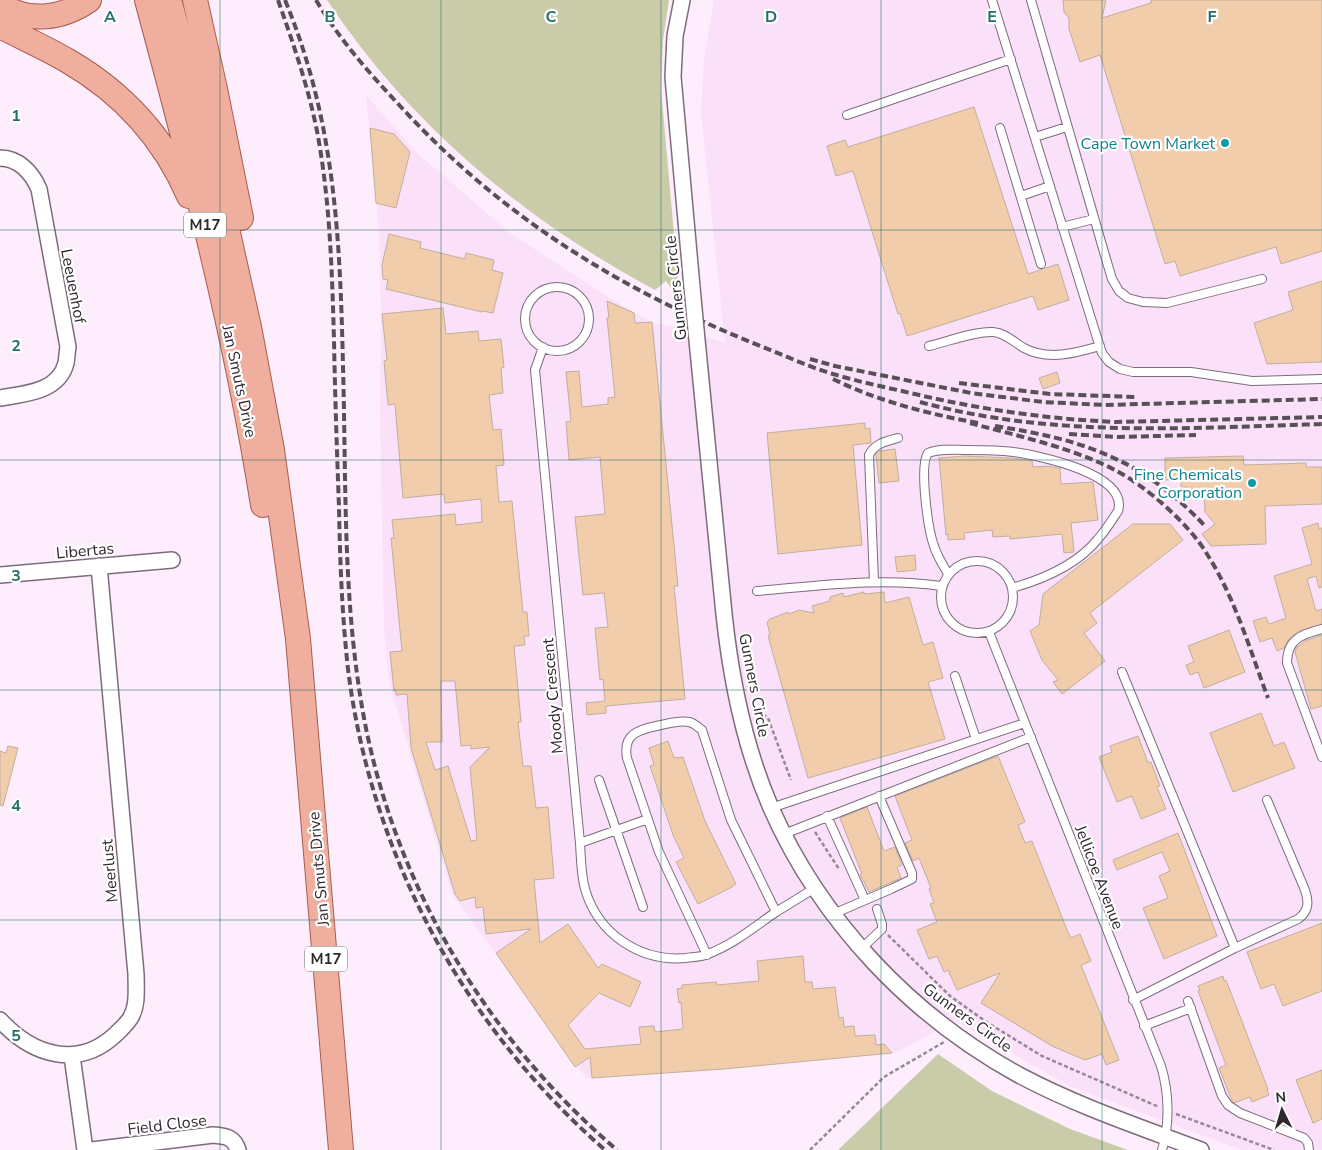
<svg xmlns="http://www.w3.org/2000/svg" width="1322" height="1150" viewBox="0 0 1322 1150" font-family="'Nunito Sans',sans-serif">
  <rect width="100%" height="100%" fill="#feedfc"/>
  <path fill="#fae0f8" d="M714,0H1322V1150H1242L1072,1087L955,1021L895,1053L586,1078L452,894L390,686L384,631L380,411L381,321L379,234L366,95L416,152L511,234L610,298L653,323L679,328L725,343L701,113L704,59Z"/>
  <path fill="#cacca9" d="M327,0H669L663,40L661,89L679,290L673,291L666,281L655,290C523,219 410,125 327,0Z
    M938,1054L992,1091L1070,1129L1128,1150H838Z"/>
  <path fill="#f2cdac" stroke="#c2ae9d" fill-rule="evenodd" d="M1063,0H1106L1102,18L1151,3V0H1322V251L1281,264L1276,247L1180,276L1175,261L1165,264L1100,55L1080,62L1069,29V18L1064,12Z
    M974,107L1028,274L1058,264L1069,300L1038,310L1033,296L907,336L900,313L898,314L853,171L836,176L827,146L845,140L848,147Z
    M370,128L394,134L410,152L396,208L376,203Z
    M389,234L421,242L420,248L465,259L466,253L494,260L492,270L503,273L493,313L482,311V312L386,289L388,280L383,279L382,265Z
    M1322,281V362L1267,364L1254,323L1293,310L1288,292Z
    M607,301L634,313L635,323L652,322L678,586H674L685,699L606,706V713L587,715L586,703L605,701L603,679L600,680L595,628L608,627L604,593L583,595L575,517L605,514L600,457L569,460L566,422L571,421L566,372L579,371L582,407L608,404V398L615,397L607,318H609Z
    M443,308L446,334L478,331L479,341L501,339L504,367L501,368L503,393L489,395L493,430L501,429L504,465L496,466L499,502L512,501L523,612H527L529,636H524L525,645L514,646L521,722H518L523,766H531L536,808L548,807L554,878L534,880L540,943L568,924L598,968L602,964L641,982L630,1007L599,993L568,1025L585,1049L641,1044L639,1027L654,1026L655,1032L683,1029L681,1002L679,1003L677,989L682,988V985L716,982L717,985L759,981L757,961L803,956L805,982H812L813,989L835,987L839,1018L843,1017L844,1027L854,1026L855,1036L875,1035L876,1045L884,1044L892,1053L724,1069L592,1078L590,1057L575,1067L496,953L531,929L486,934L483,907L476,908L475,897L460,901L455,894L411,748L407,694L396,695V691H394L390,652L402,651L391,538H394L392,520L455,514L456,525L482,522L481,499L445,503L444,494L403,498L395,404L388,405L384,361L387,360L382,314ZM441,681H455L461,746L471,745V749L490,747L470,767L477,840L471,841L448,766L435,770L426,742H442Z
    M1057,372L1060,383L1043,389L1039,378Z
    M865,423V429L870,428L871,443L853,445L862,545L778,554L767,433Z
    M895,449L899,481L879,483L876,454L880,451Z
    M964,456L1012,458L1032,461L1033,467L1051,466V467H1056V468H1060L1061,484L1093,482L1098,520L1071,523L1074,552L1064,553L1062,534L1010,539V536L993,537L992,530L964,533L965,539L948,540V534L946,535L939,458Z
    M1243,456L1244,465L1306,463V467H1322V504L1265,506L1266,544L1211,546L1202,534L1215,524L1205,512L1204,491H1187V487H1181V479L1165,480V458Z
    M1318,523L1319,529L1322,528V587L1319,588L1316,576L1307,579L1316,611L1322,609V624L1299,631L1289,639L1284,648L1277,651L1272,638L1260,642L1253,621L1266,617L1269,624L1286,618L1274,576L1312,564L1302,528Z
    M1133,524H1170L1183,540L1090,613L1097,623L1084,633L1105,661L1062,694L1053,682L1058,680L1042,660L1030,631L1039,625L1043,594Z
    M915,555L916,570L897,572L895,557Z
    M864,592V594L884,592L885,603L909,597L923,645L933,642L943,678L928,682L945,739L808,778L768,636L770,635L767,622L770,619L788,612L789,614L799,610L814,613L812,606L830,601V597L843,593L844,597Z
    M1229,630L1245,672L1204,688L1198,672L1190,675L1186,665L1194,662L1188,646Z
    M1322,635V706L1311,709L1295,652L1297,647L1305,641Z
    M1261,713L1274,746L1284,742L1295,768L1233,792L1210,733Z
    M1138,736L1148,763L1151,762L1160,786L1157,787L1166,809L1141,819L1132,796L1117,802L1099,757L1112,752L1110,746Z
    M668,741L674,758L683,757L705,821L736,884L732,886V887L698,904L676,862L684,858L673,835L650,766L654,765L649,748Z
    M8,746L18,748L3,806L0,805V751L6,753Z
    M998,756L1025,822L1018,825L1025,843L1032,841L1067,930L1071,938L1080,934L1091,961L1081,965L1119,1060L1106,1065L1102,1054L1085,1060L1052,1046L981,1003L1000,973L957,990L948,970L944,972L937,956L929,959L917,930L937,922L930,904L934,903L929,889L931,888L919,858L913,861L905,843L912,840L895,796Z
    M867,807L884,851L895,847L902,865L897,867L901,878L869,892L860,874H862L840,818Z
    M1178,833L1217,936L1164,959L1143,908L1168,898L1159,876L1170,871L1162,852L1117,870L1113,860Z
    M1322,923V991L1283,1006L1274,984L1261,989L1247,952Z
    M1223,976L1224,981L1226,980L1268,1089L1267,1090L1269,1095L1252,1102L1250,1097L1234,1103L1232,1101L1219,1068L1226,1065L1198,991L1200,990L1198,986Z
    M1322,1070V1119L1313,1123L1296,1080Z"/>
  <g fill="none" stroke-linecap="round" stroke-linejoin="round">
    <defs>
      <path id="service" d="M992,0L1098,341L1102,353L1109,362L1120,369L1133,372H1191L1252,381L1322,379
        M1031,0L1104,252L1112,279L1119,291L1128,298L1143,302L1167,303L1262,279
        M847,115L1011,59
        M1000,128L1041,264
        M1035,137L1067,127
        M1021,196L1050,186
        M1062,227L1094,219
        M525 319a32 32 0 1 1 64 0a32 32 0 1 1-64 0Z
        M929,346C947,342 974,331 993,332C1005,333 1014,342 1024,348C1048,361 1076,353 1100,346
        M543,347L535,370L580,843C581,858 581,875 585,889C598,934 640,962 686,958C693,957 702,957 708,954C734,944 754,927 776,912C789,904 802,896 815,888
        M941 597a36 36 0 1 1 72 0a36 36 0 1 1-72 0Z
        M948,574C943,565 937,556 934,546C928,530 919,465 928,453C940,448 955,450 967,450C982,450 998,450 1013,452C1038,455 1129,474 1118,511C1112,520 1106,530 1098,539C1077,565 1044,579 1012,588
        M874,582L869,455C875,443 887,441 898,438
        M757,591C818,586 881,577 941,586
        M1322,629C1302,634 1287,639 1287,663L1322,757
        M989,632L1161,1066C1169,1092 1170,1124 1162,1150
        M1122,672L1235,948
        M955,676L976,739
        M599,780L643,907
        M771,808L1025,723
        M827,816L865,900
        M784,834L1031,737
        M580,843L648,819
        M833,914L891,889L912,879V873L879,796
        M861,949L882,929V924L877,909
        M707,955L659,852L627,758C622,732 642,729 661,725C670,723 680,720 689,722C694,723 698,727 702,730L731,820L776,912
        M1133,1000L1235,948L1298,919C1309,911 1309,902 1305,890L1267,800
        M1188,1001L1222,1096L1228,1105L1240,1113L1304,1138L1308,1143L1309,1150
        M1144,1026L1191,1008"/>
      <path id="minor" d="M682,0L675,36L673,77L692,287
        M0,158C19,158 32,173 39,189L68,347C67,352 67,358 66,363C59,392 24,394 0,398
        M696,330L724,614C731,680 744,746 771,808C821,921 911,1016 1019,1075C1077,1106 1140,1127 1201,1150
        M0,575L172,560
        M0,1020C32,1055 78,1070 116,1034C121,1029 128,1023 131,1017C138,1005 136,988 136,974L99,566
        M72,1056L85,1150
        M92,1150L213,1135C226,1136 234,1137 238,1150"/>
      <path id="primary" d="M147,0C192,167 236,334 263,505
        M169,0L207,139L249,327L272,450L298,639L341,1150
        M195,0L215,89L241,218
        M0,5C29,23 62,19 89,0
        M0,26C23,38 46,48 68,61C123,93 164,138 189,196"/>
    </defs>
    <use href="#service" stroke="#7e6c7d" stroke-width="10"/>
    <use href="#minor" stroke="#7e6c7d" stroke-width="18"/>
    <use href="#primary" stroke="#a65d4e" stroke-width="26"/>
    <path stroke="#968994" stroke-width="2.5" stroke-dasharray="4 2.5" stroke-linecap="butt" d="M753,706L768,718L791,780
      M815,832L839,869
      M888,935L950,996L988,1023L1042,1056L1159,1107
      M1176,1114L1274,1150
      M810,1150L884,1077L944,1042"/>
    <use href="#service" stroke="#fff" stroke-width="8"/>
    <use href="#minor" stroke="#fff" stroke-width="15"/>
    <use href="#primary" stroke="#f0af9e" stroke-width="24"/>
    <path stroke="#594f57" stroke-width="4" stroke-dasharray="8 4" stroke-linecap="butt" d="M278,0C293,43 308,86 317,131C330,200 332,270 334,340C335,396 337,452 339,508C340,561 342,615 348,669C371,855 464,1027 605,1150
      M285,0C335,121 340,237 343,366C346,473 343,582 359,688C385,868 479,1032 617,1150
      M316,0C339,39 370,74 401,107C504,219 622,291 763,347C786,356 809,367 833,374C856,381 879,386 902,391C972,408 1043,419 1116,422L1322,417
      M810,359L835,366L971,393L1043,402L1105,405L1322,399
      M833,379C878,401 928,414 978,423
      M959,383L1050,394L1136,397
      M920,402C1052,438 1187,428 1322,424
      M970,423C1018,436 1070,447 1115,470C1146,486 1189,524 1207,554C1235,598 1250,650 1268,698
      M995,426C1085,440 1142,459 1206,527
      M1069,434L1117,437L1196,435"/>
    <defs>
      <path id="minor-bridge" d="M692,287L696,330"/>
    </defs>
    <use href="#minor-bridge" stroke="#7e6c7d" stroke-width="18" stroke-linecap="butt"/>
    <use href="#minor-bridge" stroke="#fff" stroke-width="15"/>
  </g>
  <path fill="none" stroke="#256f6b" stroke-width="1" stroke-opacity="0.55" d="M220,0V1150M441,0V1150M661,0V1150M881,0V1150M1102,0V1150M0,230H1322M0,460H1322M0,690H1322M0,920H1322"/>
  <g fill="#0f9aa8" stroke="#fff" stroke-width="2">
    <circle cx="1225" cy="143" r="5"/>
    <circle cx="1252" cy="483" r="5"/>
  </g>
  <g text-anchor="middle" stroke-width="4.5" stroke-linejoin="round" paint-order="stroke">
    <g fill="#fff" stroke="#6e686d" stroke-width="1">
      <rect x="184" y="212.5" width="42" height="25" rx="4"/>
      <rect x="305" y="946.5" width="42" height="25" rx="4"/>
    </g>
    <g font-size="15" font-weight="bold" fill="#30282f">
      <text x="205" y="230">M17</text>
      <text x="326" y="964">M17</text>
    </g>
    <g font-size="16" fill="#0d838f" stroke="#fff" text-anchor="end">
      <text x="1215" y="149">Cape Town Market</text>
      <text x="1242" y="480">Fine Chemicals<tspan x="1242" dy="18">Corporation</tspan></text>
    </g>
    <g font-size="16" fill="#30282f" stroke="#fff">
      <text transform="translate(74 286) rotate(79)" y="6">Leeuenhof</text>
      <text transform="translate(675 288) rotate(-96)" y="6">Gunners Circle</text>
      <text transform="translate(240 381) rotate(78)" y="6">Jan Smuts Drive</text>
      <text transform="translate(85 550) rotate(-5)" y="6">Libertas</text>
      <text transform="translate(755 685) rotate(79)" y="6">Gunners Circle</text>
      <text transform="translate(552 696) rotate(-95)" y="6">Moody Crescent</text>
      <text transform="translate(318 869) rotate(-95)" y="6">Jan Smuts Drive</text>
      <text transform="translate(109 871) rotate(-95)" y="6">Meerlust</text>
      <text transform="translate(1100 877) rotate(69)" y="6">Jellicoe Avenue</text>
      <text transform="translate(968 1017) rotate(36)" y="6">Gunners Circle</text>
      <text transform="translate(167 1124) rotate(-7)" y="6">Field Close</text>
    </g>
  </g>
  <g font-size="16" text-anchor="middle" font-weight="bold" fill="#256f6b" stroke="#fff" stroke-width="4.5" stroke-linejoin="round" paint-order="stroke">
    <text x="110" y="22">A</text>
    <text x="330" y="22">B</text>
    <text x="551" y="22">C</text>
    <text x="771" y="22">D</text>
    <text x="992" y="22">E</text>
    <text x="1212" y="22">F</text>
    <text x="16" y="121">1</text>
    <text x="16" y="351">2</text>
    <text x="16" y="581">3</text>
    <text x="16" y="811">4</text>
    <text x="16" y="1041">5</text>
  </g>
  <g transform="translate(1282 1110) rotate(355)" stroke="#ffffff" stroke-width="4" paint-order="stroke">
  <path d="M0-4L9 19L0 12L-9 19Z" fill="#30282f"/>
  <text y="-8" font-size="14" font-weight="bold" text-anchor="middle" fill="#30282f">N</text>
  </g>
</svg>
